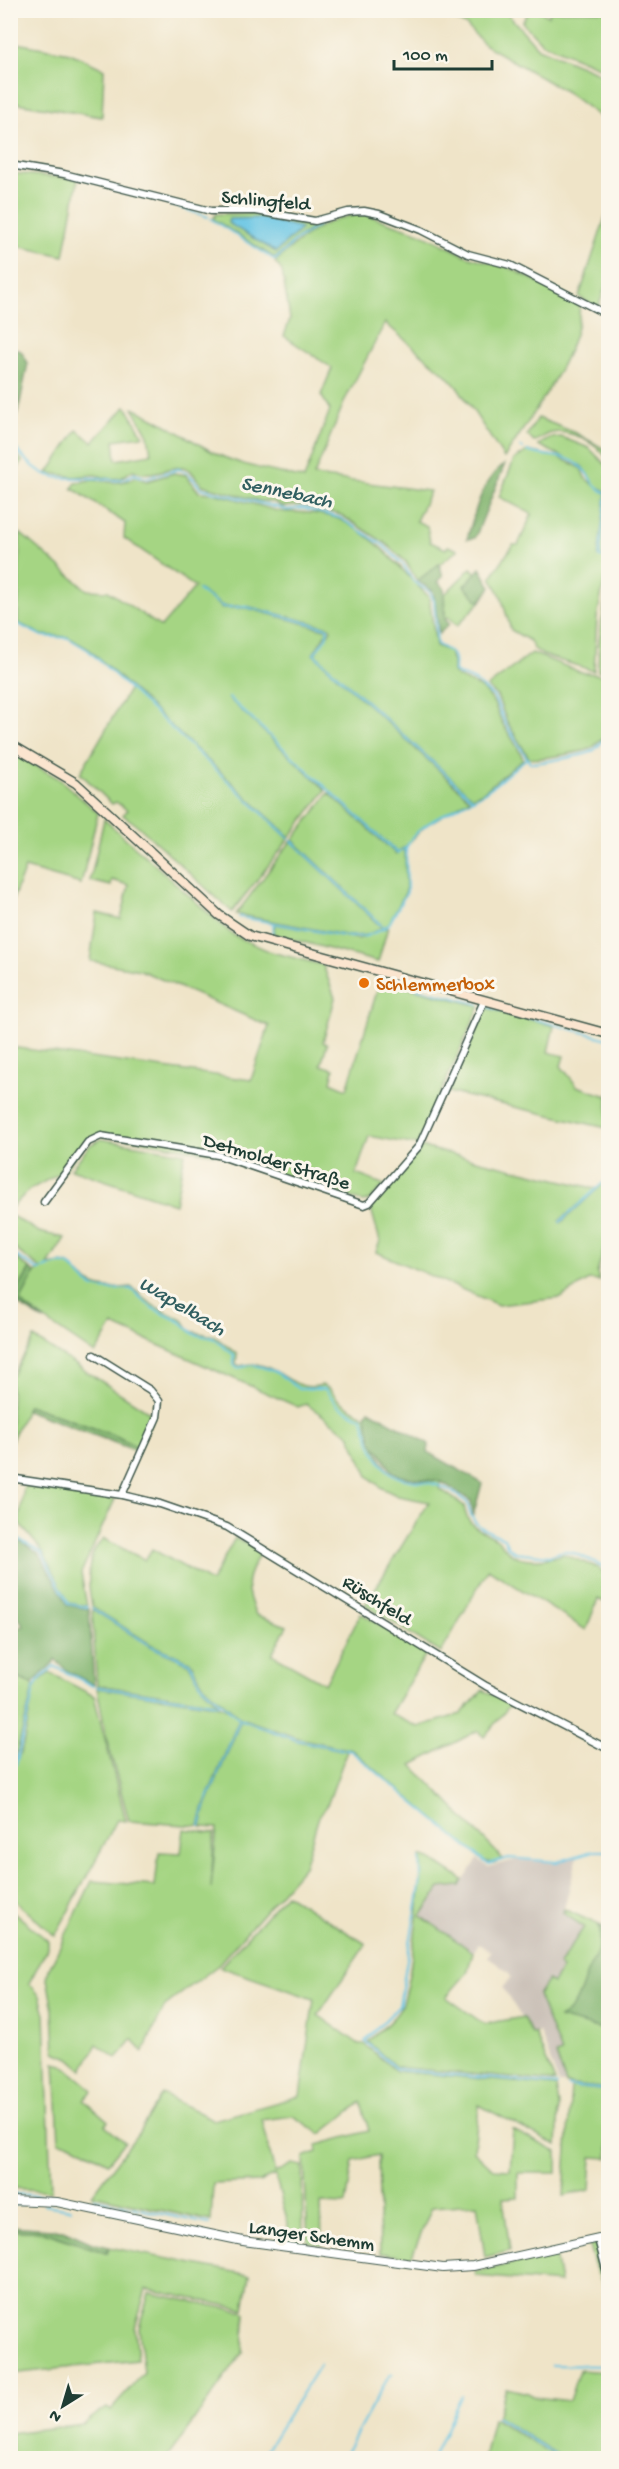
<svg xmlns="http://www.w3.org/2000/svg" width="619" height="2469" viewBox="0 0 619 2469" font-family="'Gochi Hand',sans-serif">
  <rect width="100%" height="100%" fill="#fbf7ec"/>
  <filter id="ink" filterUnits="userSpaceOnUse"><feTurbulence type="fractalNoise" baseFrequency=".0167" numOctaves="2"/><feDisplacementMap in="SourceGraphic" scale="12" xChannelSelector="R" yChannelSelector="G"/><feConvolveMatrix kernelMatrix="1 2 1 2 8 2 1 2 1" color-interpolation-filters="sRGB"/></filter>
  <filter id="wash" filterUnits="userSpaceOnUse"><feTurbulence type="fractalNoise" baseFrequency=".008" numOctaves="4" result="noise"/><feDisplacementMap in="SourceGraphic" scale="24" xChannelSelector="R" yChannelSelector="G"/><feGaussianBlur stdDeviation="1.35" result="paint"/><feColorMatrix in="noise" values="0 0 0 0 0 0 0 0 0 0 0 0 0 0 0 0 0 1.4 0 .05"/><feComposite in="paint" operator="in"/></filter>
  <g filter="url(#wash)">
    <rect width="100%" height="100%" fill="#efe4c8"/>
    <path fill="#ccc2b9" d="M578,1855L563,1913L584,1927L558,1965L562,1969L553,1983L561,2053L556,2056L566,2084H559L540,2032L532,2034L503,1988L511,1977L508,1972L488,1957L491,1952L479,1944L473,1952L421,1916L440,1887L460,1886L478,1859L488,1867L516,1860L557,1863Z"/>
    <path fill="#a5d583" stroke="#62895c" stroke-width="1.5" fill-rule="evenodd" d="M530,10L540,11L548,16L551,11H608V71L542,43L522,22Z
      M435,11H505L538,48L608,77V123L568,93L485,45L466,25Z
      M11,42L70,53L104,69L102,117L11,102Z
      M11,173L78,179L64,256L12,245L11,252Z
      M608,209V279L598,308L579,297Z
      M253,213L317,224L295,240L275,258L213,219L216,214ZM301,228L276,252L245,233Z
      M364,214L420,233L467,256L510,268L572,299L579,304C585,344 527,423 504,458L459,389L445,374L385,323L345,400L314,476L430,491L416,521L427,526L430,542L446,549L448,546L458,550L417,581L406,562L385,543L341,515L303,505L282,507L274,502L259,501L202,485L190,470L183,467C165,467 151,479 133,470L121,478L111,479L95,475L75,477L48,473L77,430L93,442L126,406L143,436L114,440L116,460L151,454L148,435L133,408C160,420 184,436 211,451C239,466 274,471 304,479L330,410L321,395L332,368L284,336L290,319L282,271L275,262C301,237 327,216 364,214Z
      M538,418L576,433L608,451V460C598,444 571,429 552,433C546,434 540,439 534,442L527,435Z
      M561,437L589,448L608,467V557L600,556L608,492L595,486L582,466L538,445L551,438Z
      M13,451L22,461L14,476L13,620L11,619L10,452Z
      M527,451L558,457L581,468L585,478L606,494L598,557L608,559V562L597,617L594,671L543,655L533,648L530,641L511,630L501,596L491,577L513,545H518L532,514L499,497L514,460Z
      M174,473L186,475L199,492C220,492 238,501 258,505C267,508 280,513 289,512C306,512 323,513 339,519C377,536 401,570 429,597L436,646L449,651L453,662V673C461,681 473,682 482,689C496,699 496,712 504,726C511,737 518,746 523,759L483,792L472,797L315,654L331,629L329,627L247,606H223L198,589L222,608H247L328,630L313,654L470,799L426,825L406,846L397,852L228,698L326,790L290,837L89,649L68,637L42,635L18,623L20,533L87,590L108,591L161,627L195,587L124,538L125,523L72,488L76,483C82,482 90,479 96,480C112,482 120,485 135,477L147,481Z
      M471,568L476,573L464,586L480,602L457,626L448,617L445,619L444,595Z
      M608,584V671H598L599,640Z
      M532,653L580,672L608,676V733C602,738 597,745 590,749C582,752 533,761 529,758L507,722L497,696L487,687Z
      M130,688L289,839L232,912L137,825L123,815L127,810L116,802L112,804L80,773Z
      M11,752L58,778L98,813L81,884L25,868L11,904Z
      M329,793L396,854L405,849L406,891L389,924L384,927L293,840Z
      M104,819L233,935L271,952L323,965L335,998L323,1042L327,1044L321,1065L334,1069L331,1082L347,1089L378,988L395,984L480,1006L417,1145L369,1136L356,1174L385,1185L368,1201L363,1202L311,1183L286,1178L228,1156L101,1134L86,1141L64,1171L29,1190L11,1208V1047L251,1080L269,1026L140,970L90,961L97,913L121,919L129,885L112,880L111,886L90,881Z
      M291,841L382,928L367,935L350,936L236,914Z
      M275,924L358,939L388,927L378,962L273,934Z
      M487,1008L554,1026L548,1052L564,1056L561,1066L577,1086L607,1096L608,1093L607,1128L448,1092Z
      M101,1139L185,1153L175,1204L71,1169L90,1145Z
      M422,1147L597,1189L559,1221L561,1223L604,1183L608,1186V1235L597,1273L600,1281L589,1280L560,1298L498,1305L376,1252L380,1241L370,1205L383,1194Z
      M10,1215L39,1232L65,1238L48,1265C77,1259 69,1270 88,1282C102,1290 116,1289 131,1287L154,1306L183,1320L190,1331L214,1336L237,1354L236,1364L240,1366C276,1355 290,1396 322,1385L330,1389L339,1401L366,1417C369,1435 380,1470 399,1477C412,1481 429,1480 442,1482L439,1488L464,1506C467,1529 482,1529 498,1540C502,1543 504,1548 508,1551C523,1563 546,1560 563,1554L599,1568L608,1578V1604L598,1599L586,1630L488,1569L441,1653L365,1605L429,1502L398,1496L382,1488L368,1476L349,1434L306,1404L298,1407L113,1325L95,1354L19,1302L35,1273L41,1269L11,1246Z
      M10,1254L30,1269L19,1289L14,1285L11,1287Z
      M34,1338L154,1415L139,1448L116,1436L28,1405L11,1442V1378Z
      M24,1486L115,1499L81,1573L87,1606L69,1603L43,1552L19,1523Z
      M235,1538L261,1551C246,1578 242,1584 256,1615L287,1626L272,1654L325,1684L361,1613L426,1654L390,1714L418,1727L461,1714L483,1690L510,1705L484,1737L477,1731L412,1765L503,1859L494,1863L484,1861L352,1750L298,1738L241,1718L204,1686L190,1661L152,1645L92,1607C88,1586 84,1554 104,1539L145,1560L152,1549L211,1582Z
      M92,1609L151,1647L188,1663L202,1687L218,1703L97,1685Z
      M50,1673L94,1696L126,1821L117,1820L55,1936L11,1897L10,1769C26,1757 28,1710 34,1691L38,1682Z
      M10,1675L34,1685L15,1759L11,1758Z
      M97,1688L221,1706L235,1713L239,1719L204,1805L199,1826L129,1821L107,1740Z
      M241,1720L297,1741L347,1751L328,1803L319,1816L304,1866L217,1966L165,2006L143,2052L133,2039L117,2058L97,2044L83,2070L69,2058L55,2052L53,2010L47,1978L49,1969L92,1881L155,1886L159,1852L181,1853L184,1829L214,1833L211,1889L217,1828L201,1827L206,1806Z
      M421,1856L432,1860L463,1880L460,1886L440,1888L421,1916L473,1952L467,1973L446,1997L484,2024L523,2017L532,2034L535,2033L555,2082L405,2068L395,2066L368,2042C377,2033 390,2023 398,2012C411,1992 422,1882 421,1856Z
      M286,1894L366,1944L318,2015L359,2044H364L396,2071L556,2086L559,2106L557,2146L479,2105L474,2151L493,2169L510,2170L513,2130L557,2152V2173H518V2197L503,2198L510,2251L485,2257L477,2204L432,2207L411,2258L380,2253L378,2155L353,2161L346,2204L321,2203L322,2245L308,2243L304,2157L317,2152V2145L369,2131L361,2102L321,2134L293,2116L262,2120L275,2173L292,2164L302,2166L303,2242L287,2240L288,2223L275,2175L259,2182L213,2184L211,2221L92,2195L139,2132L162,2094L214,2120L300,2096L314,1999L220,1967Z
      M564,1909L608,1929L599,1927C604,1948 594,1957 587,1975C580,1991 577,2008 560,2018L606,2030L608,2020V2089L566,2084L556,2055L561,2053L538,1995L548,1980L553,1983L562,1969L558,1966L584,1927L563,1913Z
      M15,1913L48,1941V1947L29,1983L40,1996L45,2014L51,2191L11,2188L10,1926Z
      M55,2063L63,2065L93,2090L84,2100L108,2121L105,2126L125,2142L108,2163L73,2144L59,2142Z
      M571,2087L608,2091V2158L592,2157L590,2190L564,2196Z
      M11,2230L44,2232L107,2253L109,2247L250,2275L244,2309L146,2289L135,2328L138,2360L11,2374Z
      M608,2242V2295L596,2270L589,2246Z
      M555,2254L560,2283L476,2276L475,2272Z
      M149,2293L245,2312L243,2352L167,2458H11L10,2433L83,2424L107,2407L111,2410L144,2373L139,2328Z
      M579,2370L608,2372V2458H563L497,2417L506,2388L528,2393L535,2397L569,2401Z
      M493,2418L558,2458H484Z"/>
    <path fill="#84b671" stroke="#527a52" stroke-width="1.5" d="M11,347L21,351L28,363L18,412L11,427Z
      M505,464L475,538L467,539C475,513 481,480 505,464Z
      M439,564L443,576L438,582L444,588L445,619L449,624L439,634L433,591L417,581Z
      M480,568L491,587L480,602L464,586Z
      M30,1269L35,1273L20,1302L45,1321L20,1306L11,1297V1287L13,1285L19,1288Z
      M28,1405L116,1436L139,1448L137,1451L26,1410Z
      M369,1410L429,1444L428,1452L482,1483L473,1516L471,1501L442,1482L400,1476L392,1471L371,1440L366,1415Z
      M14,1537L40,1555L68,1605L89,1609L94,1685L66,1670L56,1660L32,1684L11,1675V1635L13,1629L24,1626L11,1606L10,1546Z
      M599,1926L608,1930V2020L606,2030L559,2018C577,2008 580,1992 586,1975C594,1956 604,1947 599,1926Z
      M11,2226L63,2230L92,2243L109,2247L107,2253L44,2232L11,2230Z"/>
    <path fill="#66c5e4" stroke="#42818c" stroke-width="1.5" d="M261,218L302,228L276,252L228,223L229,219Z"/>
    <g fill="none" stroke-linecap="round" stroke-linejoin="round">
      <path stroke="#66c5e4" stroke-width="2" d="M170,204L208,217
        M211,219L275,260L295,241L318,225
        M520,447L523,448
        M10,448H15C44,481 51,478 94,478C113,478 115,485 134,474L147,478L179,469L188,473L201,488L287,510L303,508L340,518L383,545L403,564L414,582L430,592L434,601L437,644C452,654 456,651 454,672L475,681L494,697L505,723L530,763C536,764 585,755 591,752C599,748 602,740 608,735
        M527,451C544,458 567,453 581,467C591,476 592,488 607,493L599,557L608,558
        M198,590L223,607H247L328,628L326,638L314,654L473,799
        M10,620L13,621
        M18,624L42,636L68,638L88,650L289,838
        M229,698L397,853L407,847
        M292,841L384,928L389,924L407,892L406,848C418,821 458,809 482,794C497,785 511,770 526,759
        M239,917L274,923
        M272,933L274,923L350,937L367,936L384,928
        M417,988L479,1004
        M489,1007L608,1039
        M560,1222L604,1182L608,1185
        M10,1252L38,1270C47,1270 55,1262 65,1264C74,1265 79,1277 86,1282C100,1294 115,1288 131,1289L152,1308L181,1322L194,1334L213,1338L234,1355V1365L237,1368L252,1365L262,1367L276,1372L299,1389H325L338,1406L362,1418C368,1430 368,1444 377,1457C397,1488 411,1476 440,1486C451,1490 459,1496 468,1503C470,1526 485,1530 504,1538L508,1547L515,1552L549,1556L563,1551L574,1553L601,1565L608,1573
        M14,1536L42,1553L69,1604L87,1607
        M92,1608L151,1646L189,1662L202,1686L240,1719L297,1740L351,1751L488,1864L509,1858L557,1862L593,1851H608
        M97,1687L219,1704
        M10,1767L16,1764L34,1689L38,1681L54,1666L93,1686
        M200,1826L205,1806L240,1719
        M420,1857L421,1880L399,2006L365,2041L395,2068L403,2070L557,2085
        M568,2086L608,2090
        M10,2194L49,2196
        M93,2199L209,2224
        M10,2205L23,2204
        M44,2205L71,2209
        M191,2234L250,2246
        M552,2365L608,2366
        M496,2417L561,2458
        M261,2458L320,2364
        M343,2458L389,2376L393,2374
        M433,2458L461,2396"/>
    </g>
  </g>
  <g filter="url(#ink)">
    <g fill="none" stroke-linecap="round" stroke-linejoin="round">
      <defs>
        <path id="minor" d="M10,165L64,174L211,211H256L315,221L348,212L364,211L379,214L421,230L468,254L510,265L608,315
          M44,1202L88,1142L101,1136L218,1155L364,1205L369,1203L419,1146L484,1001
          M94,1355L150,1390L159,1401L157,1417L122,1495
          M10,1478L122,1495L160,1504L227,1527L486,1686L608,1749
          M598,2239L608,2277"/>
        <path id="tertiary" d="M10,2200L57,2202L243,2241L443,2268L473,2266L608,2236"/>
        <path id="secondary" d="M10,744L76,783L219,915L250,936L608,1034"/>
      </defs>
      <use href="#minor" stroke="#3e564a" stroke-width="9"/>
      <use href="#tertiary" stroke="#3e564a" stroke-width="10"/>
      <use href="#secondary" stroke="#3e564a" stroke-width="11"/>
      <use href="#minor" stroke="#fff" stroke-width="6"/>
      <use href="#tertiary" stroke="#fff" stroke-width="8"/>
      <use href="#secondary" stroke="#fbe5cf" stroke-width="8"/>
    </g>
  </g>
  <circle fill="#e8710a" stroke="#fbf7ec" stroke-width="2" cx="364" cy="983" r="6"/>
  <g text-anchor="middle" stroke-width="6" stroke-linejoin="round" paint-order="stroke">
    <g font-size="20" fill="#1f3d34" stroke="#fbf7ec">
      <text transform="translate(266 199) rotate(5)" y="7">Schlingfeld</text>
      <text transform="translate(277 1160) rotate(17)" y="7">Detmolder Straße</text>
      <text transform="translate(378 1599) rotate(32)" y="7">Rüschfeld</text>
      <text transform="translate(312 2234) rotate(8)" y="7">Langer Schemm</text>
    </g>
    <g font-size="20" fill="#c56008" stroke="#fbf7ec" text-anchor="start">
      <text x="376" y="990">Schlemmerbox</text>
    </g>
    <g font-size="21" font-style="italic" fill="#315f60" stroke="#fbf7ec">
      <text transform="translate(287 491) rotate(12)" y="7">Sennebach</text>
      <text transform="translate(183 1305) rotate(31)" y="7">Wapelbach</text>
    </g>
  </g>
  <rect width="619" height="2469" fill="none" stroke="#fbf7ec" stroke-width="36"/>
  <g transform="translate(63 2406) rotate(217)" stroke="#fbf7ec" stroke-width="4.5" paint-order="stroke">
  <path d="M0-4.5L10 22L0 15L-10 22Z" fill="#1f3d34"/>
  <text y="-9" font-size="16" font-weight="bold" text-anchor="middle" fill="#1f3d34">N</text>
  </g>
  <path d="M394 60v9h98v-9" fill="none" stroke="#1f3d34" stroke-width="3"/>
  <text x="403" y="60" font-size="18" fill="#1f3d34" stroke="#fbf7ec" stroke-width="4.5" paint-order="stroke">100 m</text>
</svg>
